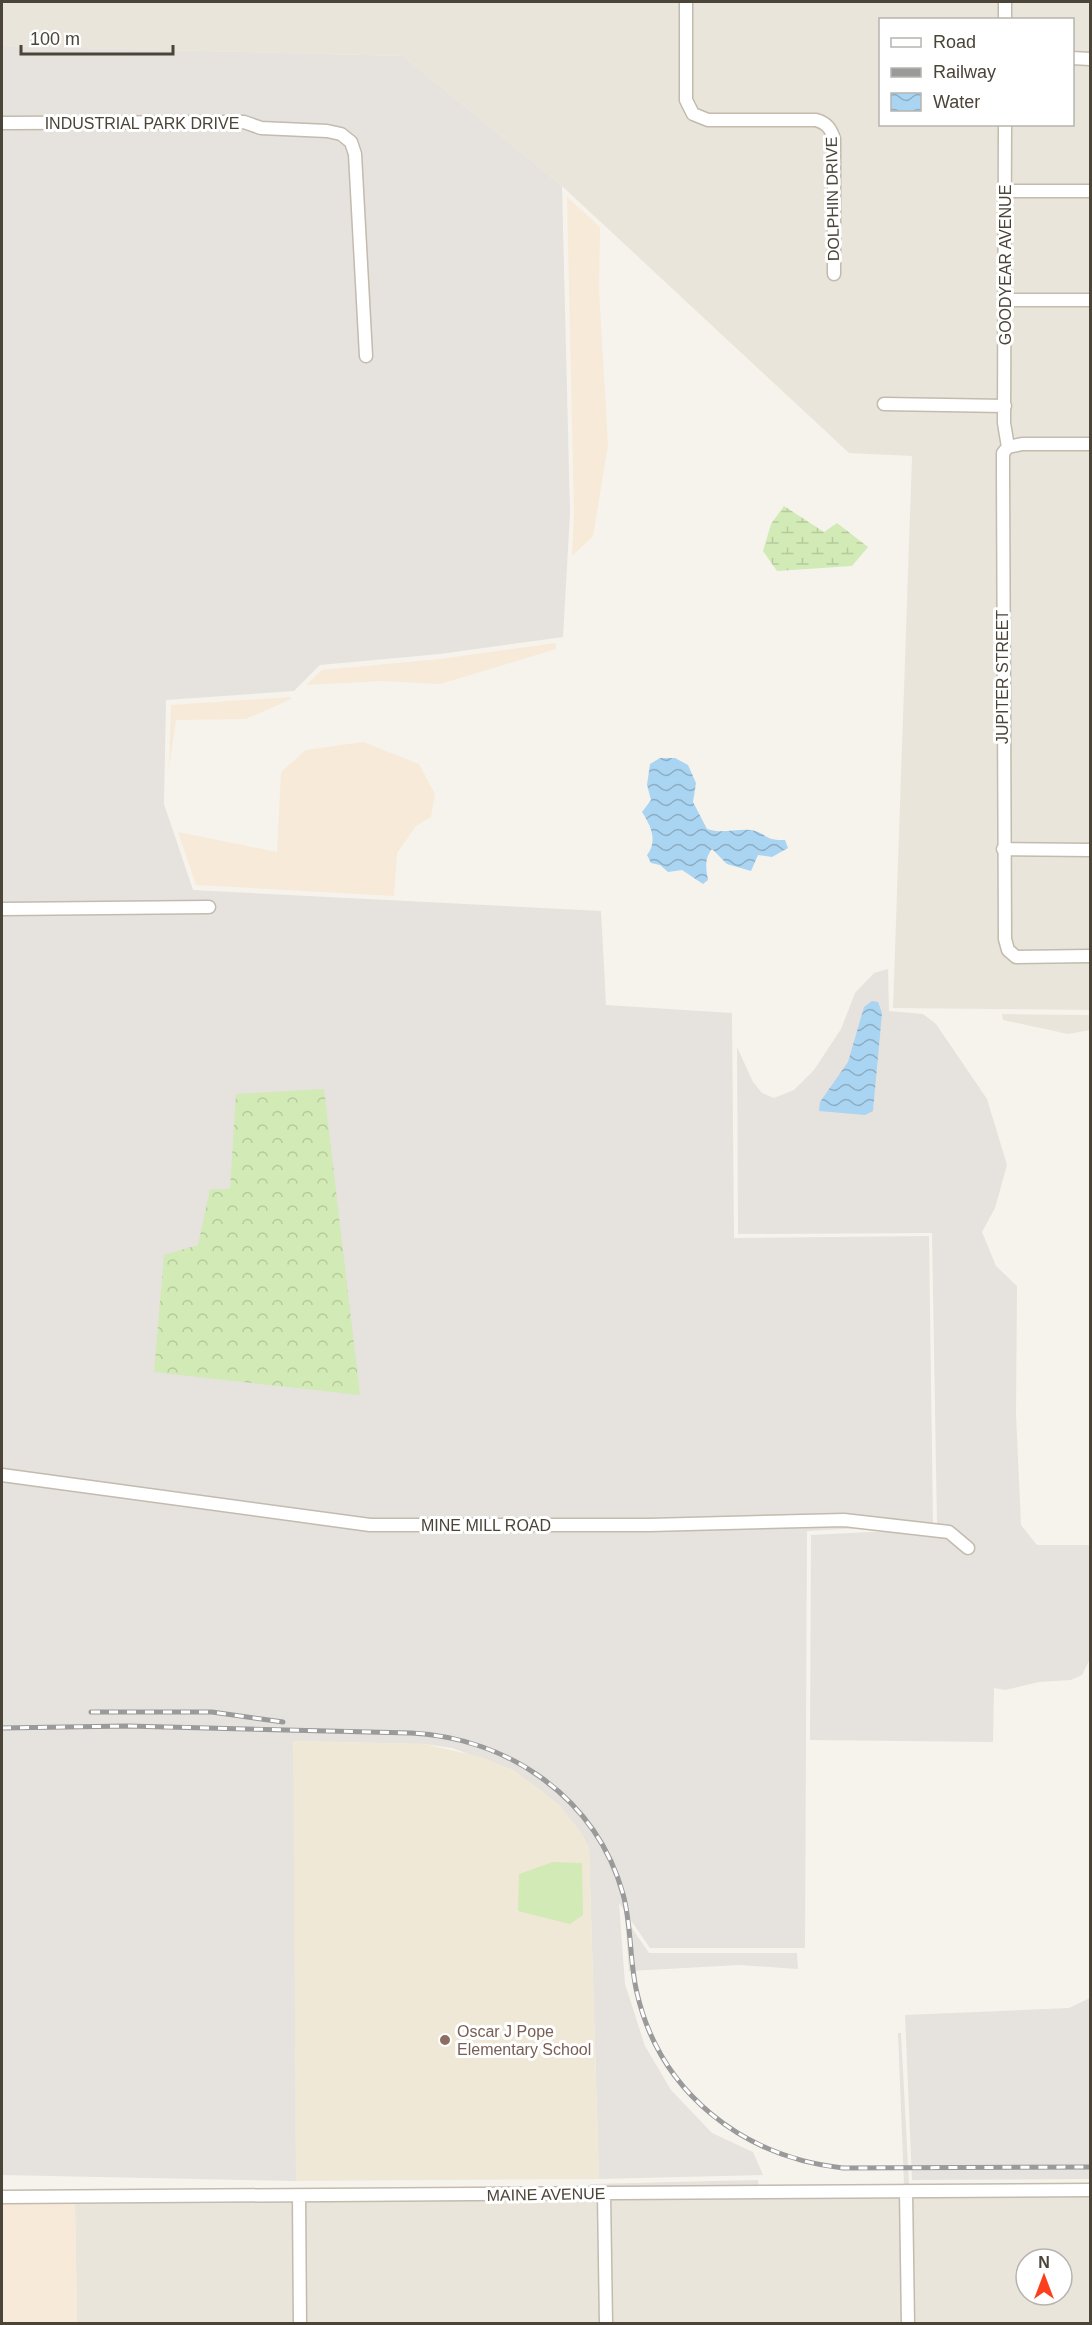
<svg xmlns="http://www.w3.org/2000/svg" width="1092" height="2325" viewBox="0 0 1092 2325" font-family="Helvetica,sans-serif">
  <defs>
    <pattern id="forest-crowns" width="20" height="18" patternUnits="userSpaceOnUse" patternTransform="scale(1.5)"><rect width="20" height="18" fill="#d2eab5"/><path d="M2 6a3 3 0 1 1 6 0M12 15a3 3 0 1 1 6 0" fill="none" stroke="#b6ca9c"/></pattern>
    <pattern id="wetland-marsh" width="20" height="14" patternUnits="userSpaceOnUse" patternTransform="scale(1.5)"><rect width="20" height="14" fill="#d2eab5"/><path d="M1 5h8M5 5V1M11 12h8M15 12V8" fill="none" stroke="#b6ca9c"/></pattern>
    <pattern id="water-waves" width="16" height="10" patternUnits="userSpaceOnUse" patternTransform="scale(1.5)"><rect width="16" height="10" fill="#a9d4f2"/><path d="M0 5q4-4 8 0t8 0" fill="none" stroke="#8caec5"/></pattern>
  </defs>
  <rect width="100%" height="100%" fill="#f6f3ec"/>
  <path fill="#eae5da" fill-rule="evenodd" d="M2,2H1090V1010L893,1008L912,456L849,453L562,186L403,56L2,46ZM880,20H1072V124H880Z
    M1002,1014L1090,1015V1030L1068,1034L1003,1020Z
    M901,2191L902,2323H611L609,2198Z
    M911,2191H1090V2323H913ZM1026,2259H1062V2295H1026Z
    M499,2197L599,2198L601,2323H305L304,2202L498,2201Z
    M292,2201L294,2323H77L75,2204Z"/>
  <path fill="#f7ead8" d="M567,197L600,227L599,290L608,445L593,536L572,556L574,513Z
    M556,643V649L440,684L383,681L306,685L322,670L440,659Z
    M291,697V699L246,719L176,720L169,768L171,705Z
    M363,742L419,764L435,794L431,817L416,826L397,853L394,896L196,885L178,832L277,852L281,772L306,750Z
    M2,2203L75,2204L77,2323H2Z"/>
  <path fill="#e6e2dd" fill-rule="evenodd" d="M2,46L403,56L562,186L570,513L563,637L440,654L320,665L294,691L166,700L164,804L193,890L601,911L606,1005L732,1013L734,1238L929,1236L933,1524L807,1531L805,1948H650L619,1903L625,1984L645,2046L671,2090L712,2133L753,2152L763,2175L599,2179L589,1847L560,1806L513,1770L452,1748L424,1744L294,1741L296,2181L2,2175Z
    M888,969L889,1011L923,1014L936,1024L987,1099L1007,1165L995,1208L982,1232L996,1266L1017,1286L1016,1414L1021,1525L1037,1545H1090L1089,1661L1082,1675L1071,1680L1039,1682L1005,1690L994,1688L993,1742L810,1740L811,1535L890,1531L947,1538L969,1556L975,1547L952,1528L937,1525L932,1233L738,1234L737,1047L753,1082L762,1093L774,1098L794,1090L814,1070L841,1029L855,993L874,973ZM864,1007L875,1083L873,1111L846,1067L856,1043Z
    M625,1918L649,1953H797L798,1969L740,1965L629,1971Z
    M1090,1998V2179L912,2180L905,2015L1069,2008Z
    M898,2033H901L909,2184H1090V2191L904,2185Z
    M758,2180L761,2197L590,2198V2184Z"/>
  <path fill="#efe8d6" d="M293,1741L424,1744L482,1757L513,1770L541,1790L560,1806L581,1832L589,1847L599,2179L296,2181Z"/>
  <path fill="url(#forest-crowns)" d="M324,1089L360,1395L154,1372L164,1255L198,1245L210,1189H230L236,1094Z"/>
  <path fill="url(#wetland-marsh)" d="M784,506L824,532L837,523L868,547L852,566L777,571L763,551L771,524Z"/>
  <path fill="#d2eab5" d="M553,1862L582,1863L583,1915L570,1924L518,1911L519,1874Z"/>
  <path fill="url(#water-waves)" d="M660,758H675L688,765L696,783L693,802L707,829C721,834 735,829 750,830C766,832 764,841 785,840L788,848L772,857L758,855L751,871L727,864L712,849C704,859 706,869 708,880L703,884L682,870L668,872L660,865L651,863L647,855C658,841 651,826 642,812L651,800L647,785L650,764Z
    M872,1001L878,1002L882,1013L873,1111L865,1115L819,1111L820,1102L848,1062L864,1007Z"/>
  <g fill="none" stroke-linecap="round" stroke-linejoin="round">
    <defs>
      <path id="minor" d="M686,2V100L693,114L708,120H816C827,123 831,129 834,139V274
        M1005,2V20
        M1072,58L1090,59
        M2,123L244,122L261,128L327,131L341,134L351,142L355,154L366,356
        M1005,124L1004,423L1008,447L1003,453V471L1005,939L1008,950L1016,957L1090,956
        M1004,191H1090
        M1005,300H1090
        M884,404L1005,406
        M1008,447L1022,444H1090
        M1003,849L1090,850
        M2,909L209,907
        M2,1475L370,1525H650L844,1520L949,1532L968,1548
        M906,2191L908,2324
        M604,2194L606,2324
        M299,2196L300,2324
        M2,2197L1090,2190"/>
    </defs>
    <use href="#minor" stroke="#c2bbae" stroke-width="15"/>
    <use href="#minor" stroke="#fff" stroke-width="12"/>
    <defs>
      <path id="rail" d="M91,1712H212L283,1722
        M2,1728L127,1726L411,1733C509,1738 596,1798 623,1894C632,1927 629,1960 637,1993C660,2093 743,2157 843,2168L1090,2167"/>
    </defs>
    <use href="#rail" stroke="#9a9a9a" stroke-width="5"/>
    <use href="#rail" stroke="#fff" stroke-width="3" stroke-dasharray="9" stroke-linecap="butt"/>
  </g>
  <circle fill="#8d6e63" stroke="#fff" stroke-width="2" cx="445" cy="2040" r="6"/>
  <g text-anchor="middle" stroke-width="6" stroke-linejoin="round" paint-order="stroke">
    <g font-size="16" fill="#4b4439" stroke="#fff">
      <text x="142" y="129">INDUSTRIAL PARK DRIVE</text>
      <text transform="translate(832 199) rotate(-91)" y="6">DOLPHIN DRIVE</text>
      <text transform="translate(1005 265) rotate(-90)" y="6">GOODYEAR AVENUE</text>
      <text transform="translate(1002 677) rotate(-90)" y="6">JUPITER STREET</text>
      <text x="486" y="1531">MINE MILL ROAD</text>
      <text transform="translate(546 2194) rotate(-1)" y="6">MAINE AVENUE</text>
    </g>
    <g font-size="16" fill="#785e54" stroke="#fff" text-anchor="start">
      <text x="457" y="2037">Oscar J Pope<tspan x="457" dy="18">Elementary School</tspan></text>
    </g>
  </g>
  <rect width="1092" height="2325" fill="none" stroke="#4b4439" stroke-width="6"/>
  <rect x="879" y="18" width="195" height="108" fill="#ffffff" stroke="#b7b4b0" stroke-width="1.5"/>
  <rect x="891" y="38" width="30" height="9" fill="#ffffff" stroke="#b7b4b0" stroke-width="1.5"/>
  <text x="933" y="48" font-size="18" fill="#4b4439">Road</text>
  <rect x="891" y="68" width="30" height="9" fill="#9a9a9a" stroke="#b7b4b0" stroke-width="1.5"/>
  <text x="933" y="78" font-size="18" fill="#4b4439">Railway</text>
  <rect x="891" y="93" width="30" height="18" fill="url(#water-waves)" stroke="#b7b4b0" stroke-width="1.5"/>
  <text x="933" y="108" font-size="18" fill="#4b4439">Water</text>
  <g transform="translate(1044 2277)"><circle r="28" fill="#ffffff" stroke="#b7b4b0" stroke-width="1.5"/>
  <path d="M0-4.5L10 22L0 15L-10 22Z" fill="#fc3f1d"/>
  <text y="-9" font-size="16" font-weight="bold" text-anchor="middle" fill="#4b4439">N</text>
  </g>
  <path d="M21 45v9h152v-9" fill="none" stroke="#4b4439" stroke-width="3"/>
  <text x="30" y="45" font-size="18" fill="#4b4439" stroke="#ffffff" stroke-width="4.5" paint-order="stroke">100 m</text>
</svg>
